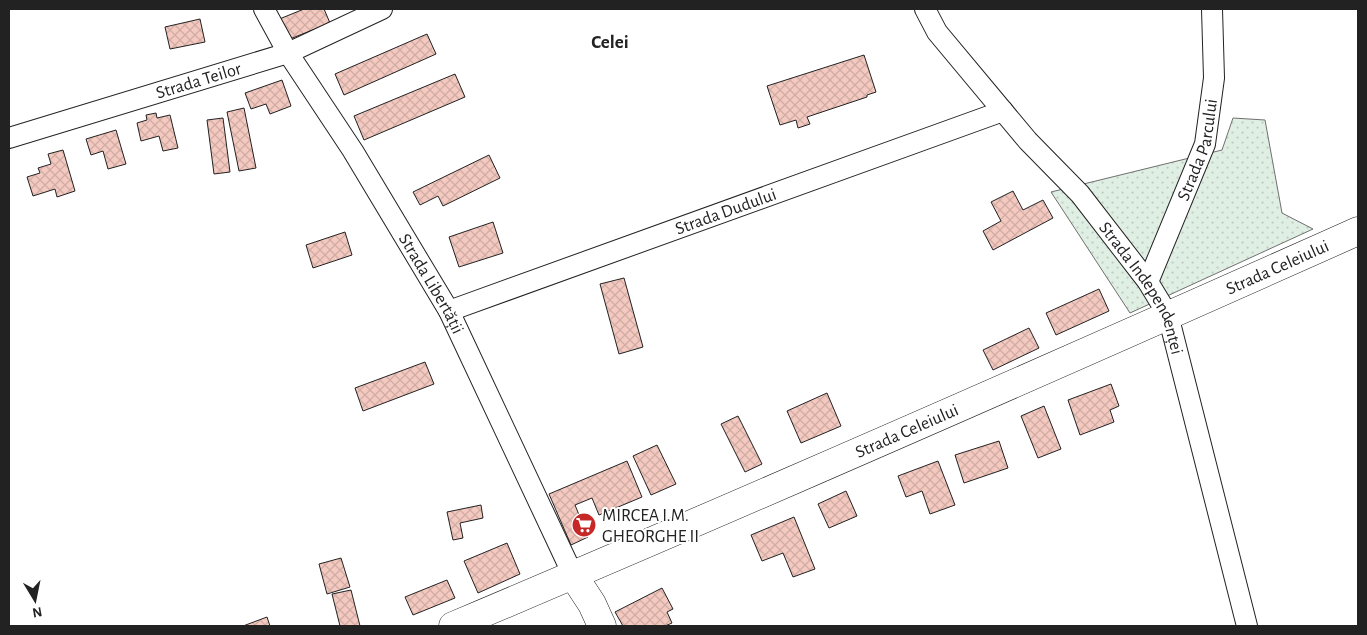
<svg xmlns="http://www.w3.org/2000/svg" width="1367" height="635" viewBox="0 0 1367 635" font-family="'Alegreya Sans',sans-serif">
  <defs>
    <pattern id="grass-dots" width="8" height="8" patternUnits="userSpaceOnUse" patternTransform="scale(1.25)"><rect width="8" height="8" fill="#e0efe3"/><path d="M2 2h.1M6 6h.1" fill="none" stroke="#c0cdc2" stroke-width="1.8" stroke-linecap="round"/></pattern>
    <pattern id="building-cross-hatch" width="8" height="8" patternUnits="userSpaceOnUse" patternTransform="scale(1.25)"><rect width="8" height="8" fill="#f3c9c0"/><path d="M0 0l8 8M0 8l8-8" fill="none" stroke="#d0aca5"/></pattern>
  </defs>
  <rect width="100%" height="100%" fill="#fff"/>
  <path fill="url(#grass-dots)" stroke="#6f6f6f" d="M1233,118L1265,120L1282,213L1313,229L1130,313L1051,192L1222,150Z"/>
  <path fill="url(#building-cross-hatch)" stroke="#222" d="M304,9H324L330,23L285,41L277,20Z
    M200,19L205,42L170,49L165,27Z
    M427,34L436,54L344,95L335,74Z
    M864,55L876,92L867,95V97L807,117L810,124L798,128L796,120L780,125L767,86Z
    M455,74L465,97L364,140L354,116Z
    M282,80L291,106L270,114L266,104L251,109L245,93Z
    M244,108L256,168L239,171L227,112Z
    M156,113L157,118L170,115L178,148L163,151L159,136L141,141L137,123L147,120L146,115Z
    M223,118L230,172L214,174L207,120Z
    M116,130L126,164L108,169L103,151L91,155L86,139Z
    M63,150L75,191L57,197L55,189L33,196L27,177L40,173L38,168L51,164L48,154Z
    M489,155L500,178L443,206L438,196L420,205L413,192Z
    M1013,191L1023,210L1043,200L1053,218L993,250L983,231L1001,221L991,202Z
    M493,222L503,253L459,267L449,237Z
    M345,232L352,255L313,268L306,245Z
    M624,278L643,347L619,354L600,284Z
    M1099,289L1109,311L1056,335L1046,313Z
    M1029,328L1039,348L993,370L983,350Z
    M425,362L434,384L363,411L355,388Z
    M1111,384L1119,406L1110,410L1114,422L1080,435L1068,400Z
    M827,393L841,426L801,443L787,411Z
    M1044,406L1061,449L1038,458L1021,416Z
    M738,416L762,464L745,472L721,424Z
    M999,441L1008,468L964,483L955,455Z
    M657,445L676,484L651,495L633,456Z
    M627,461L642,497L599,515L592,498L575,505L588,537L571,545L549,494Z
    M938,461L955,505L930,514L922,491L906,497L898,476Z
    M846,491L857,516L829,528L818,504Z
    M481,505L483,518L460,523L463,538L453,540L447,512Z
    M794,517L815,569L793,577L783,553L762,561L751,535Z
    M507,543L520,574L478,593L464,561Z
    M341,558L350,587L327,594L319,564Z
    M447,580L455,598L413,615L405,597Z
    M662,588L673,609L667,612L672,623L665,626H623L615,612Z
    M351,590L360,626H340L332,594Z
    M267,617L270,626H243Z"/>
  <g fill="none" stroke-linecap="round" stroke-linejoin="round">
    <defs>
      <g id="street">
        <path id="s1" d="M264,9L288,53L353,151L449,311L573,575"/>
        <path id="s2" d="M925,9L937,32L1028,141L1080,194L1148,282L1168,315L1247,626"/>
        <path id="s3" d="M9,138L288,53L382,9"/>
        <path id="s4" d="M1148,282L1205,144L1214,78L1212,9"/>
        <path id="s5" d="M449,311L1003,111"/>
      </g>
      <path id="secondary" d="M573,575L592,604L602,626"/>
      <g id="primary">
        <path id="s6" d="M453,626C756,498 1058,365 1358,231"/>
      </g>
    </defs>
    <use href="#street" stroke="#222" stroke-width="22"/>
    <use href="#secondary" stroke="#222" stroke-width="29"/>
    <use href="#primary" stroke="#222" stroke-width="29"/>
    <use href="#street" stroke="#fff" stroke-width="20"/>
    <use href="#secondary" stroke="#fff" stroke-width="28"/>
    <use href="#primary" stroke="#fff" stroke-width="28"/>
  </g>
  <defs>
    <symbol id="supermarket-disc" viewBox="-11 -11 22 22"><circle r="9.5" fill="#c62828" stroke="#fff"/><path d="M-6-5.5h2.5l.6 2H6L4.5 2H-2.5L-4.4-4H-6ZM-1.5 3.2a1.3 1.3 0 1 0 .1 0ZM3 3.2a1.3 1.3 0 1 0 .1 0Z" fill="#fff"/></symbol>
  </defs>
  <g fill-rule="evenodd">
    <use href="#supermarket-disc" x="570" y="511" width="28" height="28"/>
  </g>
  <g text-anchor="middle" stroke-width="4" stroke-linejoin="round" paint-order="stroke">
    <g font-size="18" fill="#222" stroke="#fff">
      <text dy="6" stroke="none"><textPath href="#s3" startOffset="198">Strada Teilor</textPath></text>
      <text dy="6" stroke="none"><textPath href="#s4" startOffset="142">Strada Parcului</textPath></text>
      <text dy="6" stroke="none"><textPath href="#s5" startOffset="294">Strada Dudului</textPath></text>
      <text dy="6" stroke="none"><textPath href="#s6" startOffset="899">Strada Celeiului</textPath></text>
      <text dy="6" stroke="none"><textPath href="#s1" startOffset="322">Strada Libertății</textPath></text>
      <text dy="6" stroke="none"><textPath href="#s2" startOffset="356">Strada Independenței</textPath></text>
      <text dy="6" stroke="none"><textPath href="#s6" startOffset="494">Strada Celeiului</textPath></text>
    </g>
    <g font-size="18" fill="#222" stroke="#fff" text-anchor="start">
      <text x="602" y="521">MIRCEA I.M.<tspan x="602" dy="21">GHEORGHE II</tspan></text>
    </g>
    <g font-size="19" font-weight="bold" fill="#222" stroke="#fff">
      <text x="610" y="48">Celei</text>
    </g>
  </g>
  <rect width="1367" height="635" fill="none" stroke="#222222" stroke-width="20"/>
  <g transform="translate(35 600) rotate(170)" stroke="#ffffff" stroke-width="4" paint-order="stroke">
  <path d="M0-4L9 19L0 12L-9 19Z" fill="#222222"/>
  <text y="-8" font-size="14" font-weight="bold" text-anchor="middle" fill="#222222">N</text>
  </g>
</svg>
